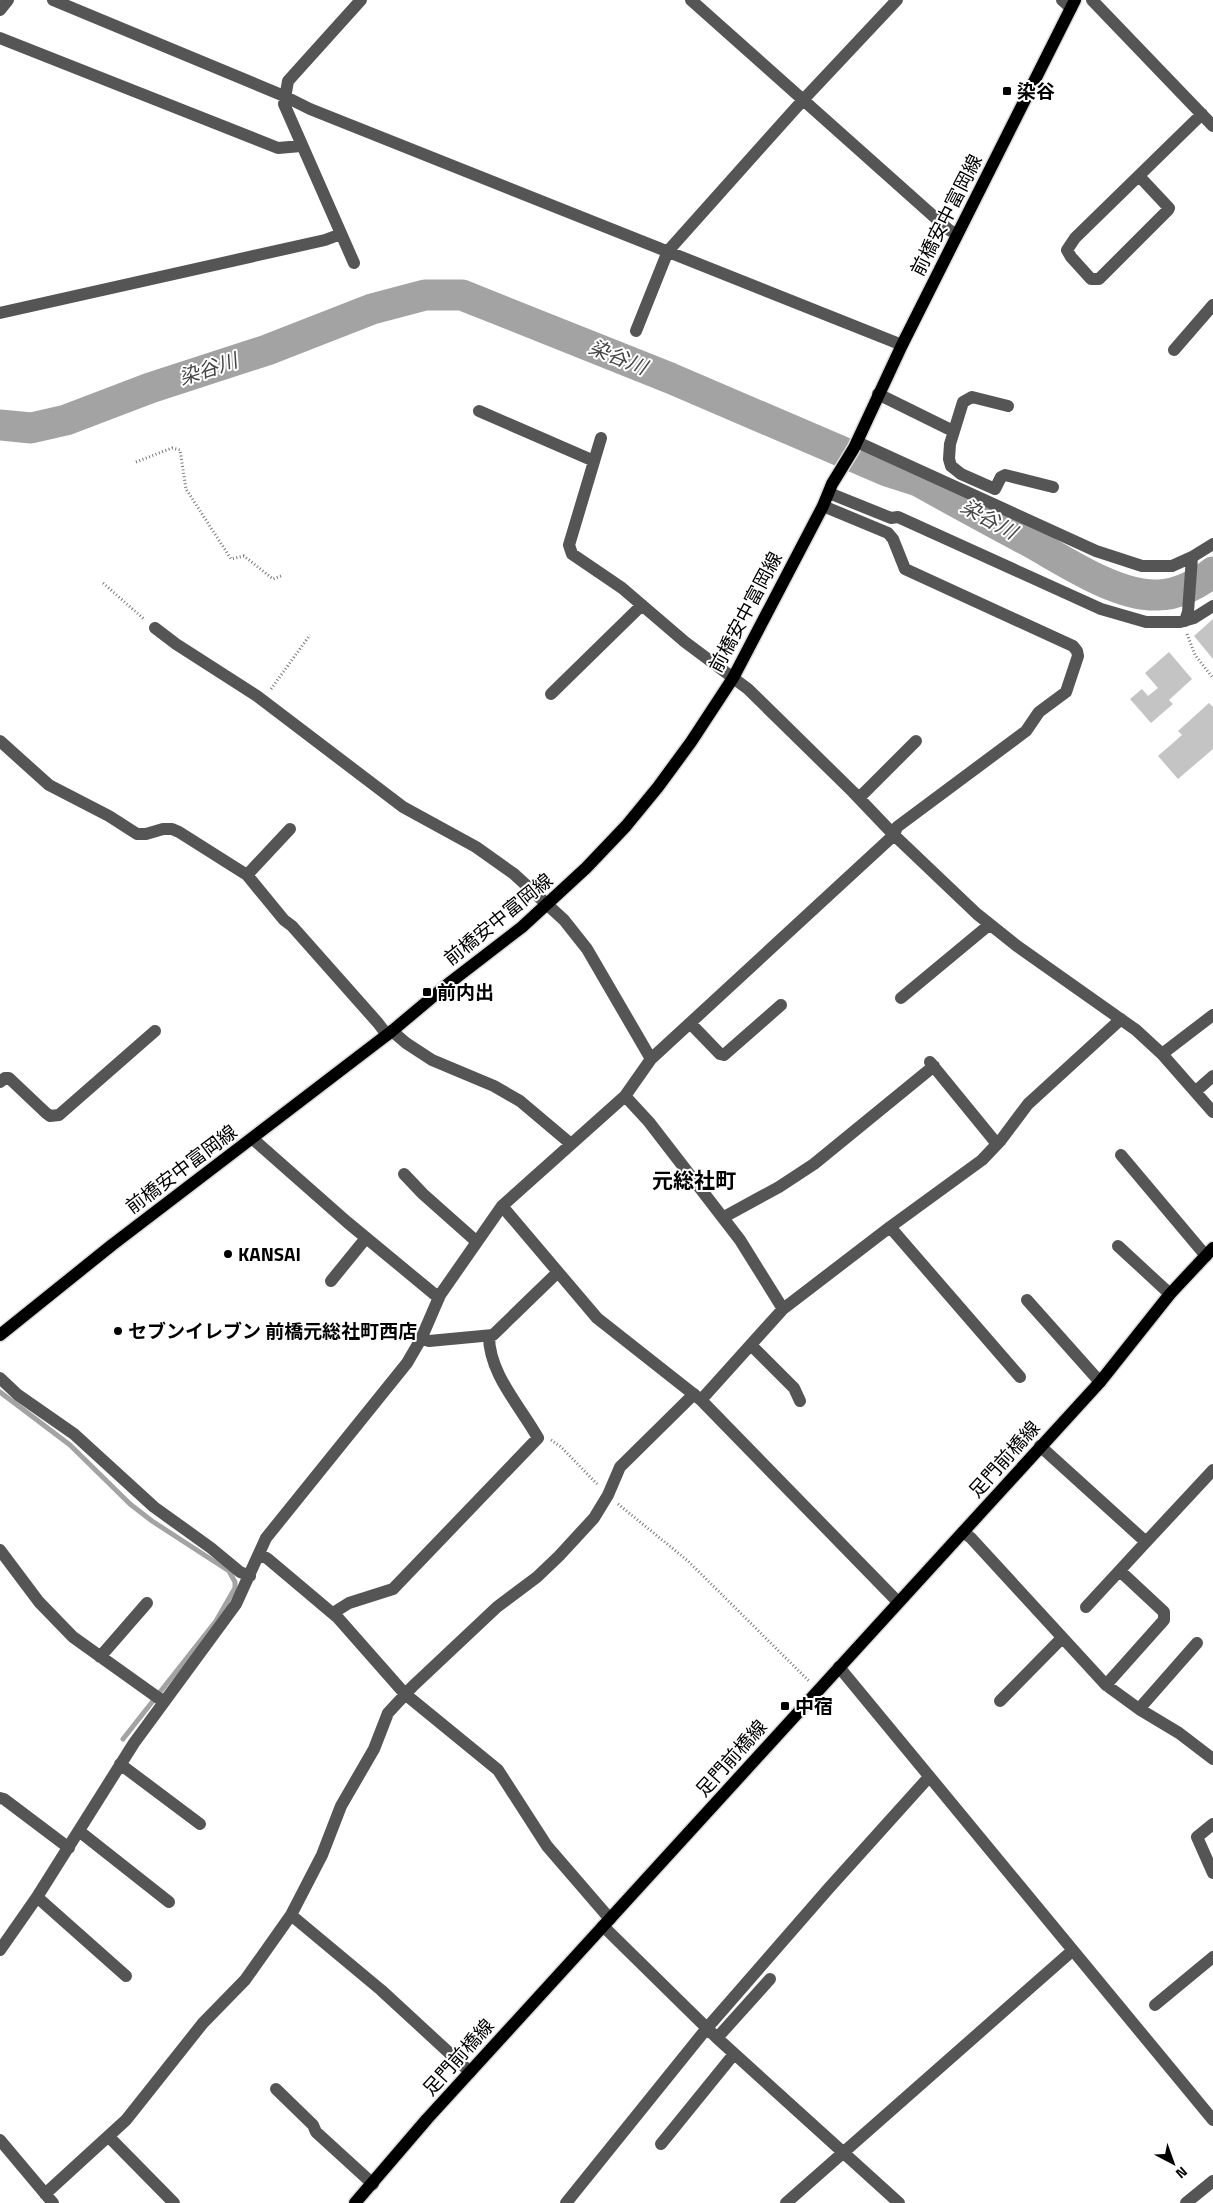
<svg xmlns="http://www.w3.org/2000/svg" width="1213" height="2203" viewBox="0 0 1213 2203" font-family="'Titillium Web','Noto Sans JP',sans-serif">
  <rect width="100%" height="100%" fill="#fff"/>
  <g fill="none" stroke-linecap="round" stroke-linejoin="round">
    <path stroke="#a3a3a3" stroke-width="5" d="M0,1392L70,1445L130,1504L152,1521L229,1571L235,1582V1588L216,1621L123,1739"/>
    <path stroke="#a3a3a3" stroke-width="31" d="M0,425L31,428L66,420L150,388L267,350L372,309L425,295H462L670,378L887,471L918,481C956,502 994,523 1032,543C1066,562 1118,597 1158,595C1177,595 1198,584 1213,572"/>
  </g>
  <path fill="#c4c4c4" d="M1213,619V659L1194,636Z
    M1169,652L1192,679L1169,700L1173,704L1151,723L1130,699L1142,689L1148,696L1158,688L1145,673Z
    M1209,703L1213,707V749L1178,779L1158,756L1182,735L1178,731Z"/>
  <g fill="none" stroke-linecap="round" stroke-linejoin="round">
    <defs>
      <path id="major" d="M0,1335L112,1245L392,1031L448,984L522,927L586,868L626,826L658,787L691,742L733,678L823,506L832,484L854,448L902,345L1075,0
        M355,2203L427,2119L1100,1382L1170,1294L1213,1248"/>
    </defs>
    <use href="#major" stroke="#dbdbdb" stroke-width="15"/>
    <path stroke="#777" stroke-width="3" stroke-dasharray="1 2.5" stroke-linecap="butt" d="M136,462L172,448L180,450L186,489L231,559L244,556L273,579L281,576
      M103,583L145,620
      M1187,634L1195,655L1213,678
      M271,689L310,635
      M551,1440L561,1447L597,1484
      M618,1504L688,1561L809,1681"/>
    <path stroke="#555" stroke-width="12" d="M53,0L284,96L310,109L902,345
      M691,0L949,230L957,234
      M1062,0L1071,8
      M1092,0L1213,126
      M0,10L8,0
      M0,38L278,148L301,146
      M1139,176L1169,208L1168,210L1099,279H1091L1071,257L1067,250L1075,238L1202,114
      M354,263L284,104L288,81L361,0
      M0,313L325,240L341,234
      M636,331L668,251L803,100L897,0
      M1174,350L1213,305
      M878,394L953,431
      M1008,406L972,397L963,402L950,444L949,459L951,466L961,474L995,489L1001,477L1005,475L1053,487
      M479,411L594,461
      M601,438L569,545L572,554L622,588L685,642L748,689L853,792L894,835L977,914L1017,946L1136,1030L1162,1054L1213,1112
      M857,442L1096,551L1142,566H1172L1192,557L1213,544
      M829,493L891,518L898,517L1101,609L1146,622H1180L1194,618L1213,606
      M1185,621L1188,612L1192,557
      M155,628L176,644L257,696L403,807L476,847L514,874L564,920L587,949L651,1059
      M551,694L642,605
      M0,741L49,785L109,816L137,834H146L163,829H172L179,832L247,875L284,920L292,926L378,1023L387,1035
      M859,798L916,741
      M247,875L290,829
      M901,998L989,925
      M690,1023L720,1054L724,1055L781,1005
      M392,1031L406,1043L432,1060L494,1086L520,1101L571,1144
      M1162,1054L1213,1015
      M930,1062L997,1144
      M0,1082L5,1078H9L46,1113L50,1116L59,1115L155,1031
      M1196,1091L1213,1076
      M625,1096L649,1122L740,1240L783,1309
      M253,1139L347,1222L439,1298
      M1121,1155L1206,1256
      M404,1174L423,1194L477,1242
      M502,1206L597,1318L701,1400L898,1602
      M724,1217L779,1187L814,1164L934,1066
      M890,1227L1020,1377
      M1118,1246L1170,1294
      M331,1281L366,1238
      M1027,1300L1100,1382
      M421,1339L429,1341L493,1335L557,1273
      M751,1345L794,1388L800,1401
      M0,1378L18,1395L74,1434L154,1507L211,1548L240,1572L250,1576
      M701,1400L783,1309L890,1227L982,1160L1001,1140L1028,1104L1121,1019
      M1040,1446L1146,1542L1213,1470
      M963,1532L971,1538L1106,1685L1139,1709L1179,1733L1213,1759
      M0,1550L39,1602L73,1637L164,1702
      M260,1554L268,1559L338,1618L405,1694L498,1770L547,1846L610,1919
      M1086,1607L1146,1542
      M333,1613L349,1603L393,1589L538,1438C521,1407 489,1374 489,1336
      M100,1657L147,1603
      M839,1667L1213,2120
      M1106,1685L1164,1620V1612L1120,1571
      M1000,1701L1062,1638
      M1139,1709L1197,1643
      M120,1764L200,1824
      M0,1798L4,1799L69,1848
      M1213,1824L1197,1837L1213,1873
      M79,1831L169,1902
      M37,1897L126,1976
      M291,1915L381,1990L470,2072
      M603,1926L717,2038L899,2203
      M0,1950L37,1897L134,1743L236,1604L266,1538L407,1363L421,1339L440,1295L502,1206L625,1096L651,1059L894,835L897,827L1026,731L1039,712L1066,692L1078,656L1077,651L1073,646L905,569L893,539L888,533L823,506
      M1155,2005L1213,1957
      M717,2038L770,1979
      M276,2089L313,2125L316,2132L373,2184
      M109,2137L174,2203
      M0,2140L53,2203
      M661,2144L734,2054
      M45,2194L126,2120L203,2023L245,1980L291,1915L322,1855L341,1806L374,1749L388,1713L413,1686L497,1607L537,1577L559,1556L594,1518L608,1495L620,1467L694,1394
      M566,2203L707,2028L829,1888L929,1777
      M786,2203L1072,1951
      M1186,2203L1213,2181"/>
    <use href="#major" stroke="#000" stroke-width="12"/>
  </g>
  <g fill="#000" stroke="#fff" stroke-width="2">
    <rect x="1002" y="86" width="10" height="10" rx="2.5"/>
    <rect x="422" y="987" width="10" height="10" rx="2.5"/>
    <circle cx="228" cy="1254" r="5"/>
    <circle cx="118" cy="1331" r="5"/>
    <rect x="780" y="1701" width="10" height="10" rx="2.5"/>
  </g>
  <g text-anchor="middle" stroke-width="4" stroke-linejoin="round" paint-order="stroke">
    <g font-size="19" font-weight="bold" fill="#000" stroke="#fff" text-anchor="start">
      <text x="1017" y="98">染谷</text>
      <text x="437" y="999">前内出</text>
      <text x="238" y="1261">KANSAI</text>
      <text x="128" y="1338">セブンイレブン 前橋元総社町西店</text>
      <text x="795" y="1713">中宿</text>
    </g>
    <g font-size="19" fill="#000" stroke="#fff">
      <text transform="translate(946 215) rotate(-63)" y="7">前橋安中富岡線</text>
      <text transform="translate(745 612) rotate(-62)" y="7">前橋安中富岡線</text>
      <text transform="translate(498 919) rotate(-39)" y="7">前橋安中富岡線</text>
      <text transform="translate(181 1169) rotate(-37)" y="7">前橋安中富岡線</text>
      <text transform="translate(1004 1459) rotate(-48)" y="7">足門前橋線</text>
      <text transform="translate(731 1758) rotate(-48)" y="7">足門前橋線</text>
      <text transform="translate(458 2057) rotate(-48)" y="7">足門前橋線</text>
    </g>
    <g font-size="20" font-style="italic" fill="#444" stroke="#fff">
      <text transform="translate(618 357) rotate(22)" y="7">染谷川</text>
      <text transform="translate(208 369) rotate(-18)" y="7">染谷川</text>
      <text transform="translate(989 519) rotate(29)" y="7">染谷川</text>
    </g>
    <g font-size="21" font-weight="bold" fill="#000" stroke="#fff">
      <text x="694" y="1188">元総社町</text>
    </g>
  </g>
  <g transform="translate(1173 2163) rotate(139)" stroke="#ffffff" stroke-width="4" paint-order="stroke">
  <path d="M0-4L9 19L0 12L-9 19Z" fill="#000000"/>
  <text y="-8" font-size="14" font-weight="bold" text-anchor="middle" fill="#000000">N</text>
  </g>
</svg>
